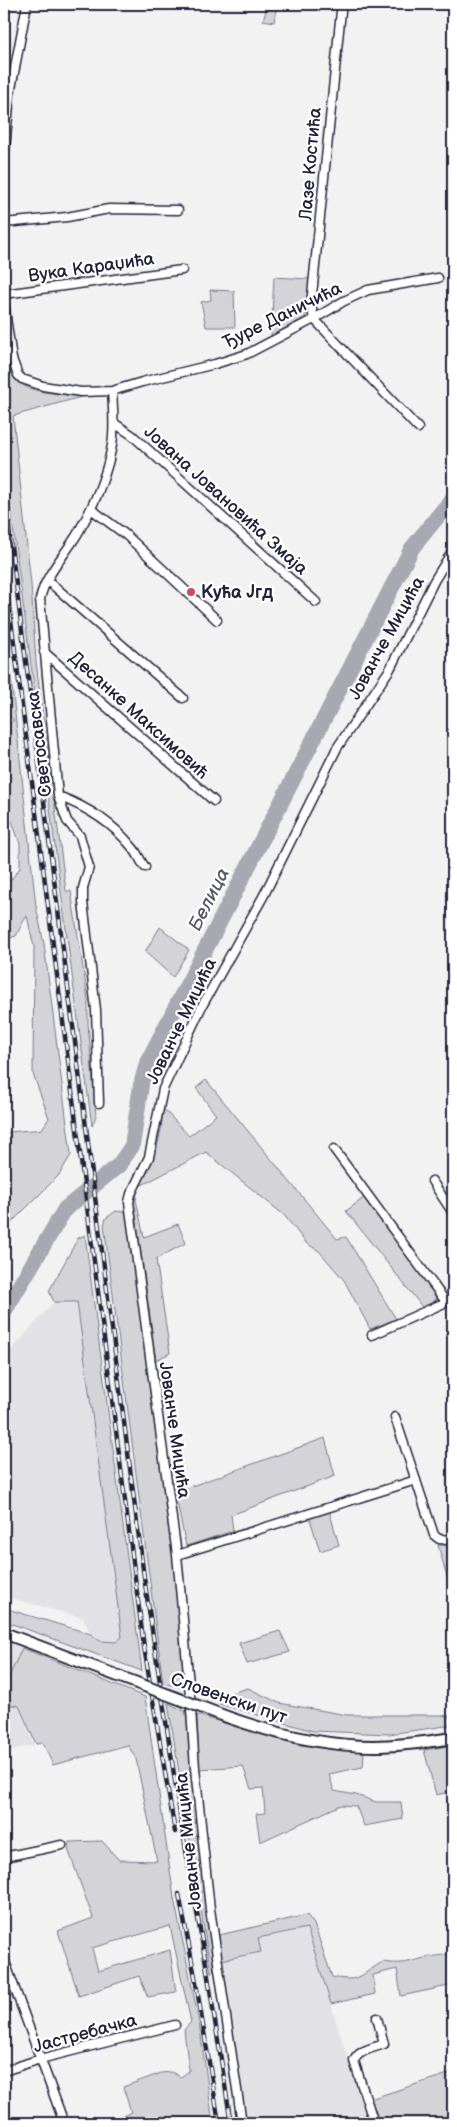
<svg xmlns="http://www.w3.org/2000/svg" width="457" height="2127" viewBox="0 0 457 2127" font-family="'Balsamiq Sans',sans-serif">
  <rect width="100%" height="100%" fill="#f2f2f3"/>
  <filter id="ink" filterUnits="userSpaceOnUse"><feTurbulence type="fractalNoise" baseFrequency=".02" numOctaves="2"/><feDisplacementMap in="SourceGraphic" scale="10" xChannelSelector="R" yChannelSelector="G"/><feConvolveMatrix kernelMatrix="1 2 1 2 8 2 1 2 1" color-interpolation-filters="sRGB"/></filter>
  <g filter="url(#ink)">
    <path fill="#e2e2e6" d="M54,1302H77L122,1637L116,1642L100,1641L91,1634L83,1618L4,1596V1358Z
      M4,1642L22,1648L4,1688Z
      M4,1704L19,1706L34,1745L4,1752Z
      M307,1928L368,2123H247L221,1960L261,1952L258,1938Z"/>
    <path fill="#d3d3d8" stroke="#7a7a8a" d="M268,4H277L274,22L263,20Z
      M274,277L310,279L306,317L271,336Z
      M210,290L234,291L235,327H206L201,302L211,300Z
      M4,324C11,394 16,388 81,397L13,416L31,584L36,662L66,891H71L88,1000V1023L96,1116L92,1126L4,460Z
      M4,630L12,686L36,906L44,944L71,1155L59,1175L11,1223L4,1239V1134C12,1130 31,1131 42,1129L49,1118L33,1074L34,947L27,916L23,922L16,936L4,940L6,886L20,868V844L12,821L4,807L6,785L4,783V728L14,720L5,713L4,707Z
      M160,927L189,950L173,977L145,952Z
      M206,1080L337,1239L346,1237L396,1319L370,1329L344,1280L319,1251L306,1243L284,1215L206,1152L138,1187L136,1200L144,1237L178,1224L186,1243L156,1259L170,1353L156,1360L133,1195L157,1148L161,1130L163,1108L189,1136L216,1115L196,1088Z
      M365,1197L435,1291L436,1300L423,1308L346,1211Z
      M116,1211L126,1212L174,1567L186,1689L163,1683L104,1225L106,1218Z
      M85,1235L142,1671L4,1621V1608L91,1634L100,1641L116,1642L122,1637L77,1302H54L49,1291L78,1238Z
      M325,1438L335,1476L231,1515L233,1531L186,1546L175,1492Z
      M329,1510L339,1545L320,1551L309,1516Z
      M438,1545L453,1546V1598Z
      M280,1631L290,1652L247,1664L239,1643Z
      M22,1648L145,1697L174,1898L199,2022L213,2123H165L164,2118L143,2123H123L121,2117L131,2112L123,2087L161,2073L171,2072L181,2077L189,2071L184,2030L191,2022L170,1926L92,1948L98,1971L170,1950L176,1992L148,1997L139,1976L79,1996L58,1931L93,1918L68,1849L69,1842L102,1841L119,1860L157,1861L136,1759L128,1745L53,1765L43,1743L36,1744L19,1706L4,1704V1688Z
      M248,1688L279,1703L347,1715H441L453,1717V1725L389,1734L313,1731L219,1704L224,1695Z
      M168,1703L186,1712L198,1832L214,1971L211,1973Z
      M197,1715L299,1745L364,1751L363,1767L329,1774L334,1791L356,1795L376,1802H401L403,1819L364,1826L356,1806L341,1805L260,1842L256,1814L265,1813L263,1788L251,1789L243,1766L199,1769Z
      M453,1745V1791L436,1795L424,1750Z
      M307,1915L314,1924L332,1977C362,1983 360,1974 383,1962C401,1965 408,1962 425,1958C435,1955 441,1957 452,1952L453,1985L401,1996L397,1969L373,1975L375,1994L331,2004L307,1928L258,1938L261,1952L221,1960L219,1935Z
      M451,2073L453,2081V2123H379L370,2099Z"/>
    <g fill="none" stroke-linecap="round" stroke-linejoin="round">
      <path stroke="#a8a8b2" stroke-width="16" d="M4,1312L65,1209L119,1165L132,1146L141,1085L147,1063L412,548L453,498"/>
      <defs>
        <path id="minor" d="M341,11L311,305L314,319L418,428
          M4,160L10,94L27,4
          M4,223L67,217L109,209L178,210
          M4,294L182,270
          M4,303L12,359L18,375L22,379L43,386L81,392L112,391L142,382L215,364L247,354L314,319L344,301L368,290L438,278
          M114,423L132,435L316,602
          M91,509L126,535L217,620
          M47,580L183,698
          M44,652L214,801
          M58,796C87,807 112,822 132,847C138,853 140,861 145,867
          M99,1103L96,1010L83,902V888L89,867L80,836L67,821L58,796L40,599C45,575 65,555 78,533C93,507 107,475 112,445C115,427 113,409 112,391
          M334,1149L446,1302
          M432,1181L453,1213
          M372,1335L453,1299
          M395,1417L434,1535L439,1539L453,1540
          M177,1555L416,1480
          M4,1857L62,1845
          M4,1959L64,2123
          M4,2071L40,2059L175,2025
          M242,2123L210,1909L195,1768L190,1695L177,1555L129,1202L131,1194L149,1157L163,1089L202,1006L264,895L337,748L390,669L434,581L453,550
          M374,2123L354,2061C358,2050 374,2048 384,2044L377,2018"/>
        <path id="tertiary" d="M4,1633L70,1658
          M230,1718C276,1734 323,1746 373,1746C399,1746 427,1742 453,1738"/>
      </defs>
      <use href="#minor" stroke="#22223b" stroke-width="11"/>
      <use href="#tertiary" stroke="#22223b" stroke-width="14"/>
      <use href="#minor" stroke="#fff" stroke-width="8"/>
      <use href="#tertiary" stroke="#fff" stroke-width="10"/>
      <defs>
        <path id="rail" d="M4,491L144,1577L182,1827L206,1964L231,2123
          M4,566L144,1647L175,1832
          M179,1894L195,1977L219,2123"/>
      </defs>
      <use href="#rail" stroke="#22223b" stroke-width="4.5"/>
      <use href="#rail" stroke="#fff" stroke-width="2.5" stroke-dasharray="8" stroke-linecap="butt"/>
      <defs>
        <path id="tertiary-bridge" d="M70,1658L230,1718"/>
      </defs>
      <use href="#tertiary-bridge" stroke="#22223b" stroke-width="14" stroke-linecap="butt"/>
      <use href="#tertiary-bridge" stroke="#fff" stroke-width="10"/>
    </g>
  </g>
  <circle fill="#d1495b" stroke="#fff" stroke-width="2" cx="191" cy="592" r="5"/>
  <g text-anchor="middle" stroke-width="4.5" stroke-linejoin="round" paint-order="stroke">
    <g font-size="18" fill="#22223b" stroke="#fff">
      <text transform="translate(310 164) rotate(-85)" y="6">Лазе Костића</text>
      <text transform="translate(91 267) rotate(-8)" y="6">Вука Караџића</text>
      <text transform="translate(282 315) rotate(-26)" y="6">Ђуре Даничића</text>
      <text transform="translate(226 500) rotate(42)" y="6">Јована Јовановића Змаја</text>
      <text transform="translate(386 638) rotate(-61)" y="6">Јованче Мицића</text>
      <text transform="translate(139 715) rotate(42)" y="6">Десанке Максимовић</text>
      <text transform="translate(39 744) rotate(-97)" y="6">Светосавска</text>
      <text transform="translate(181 1021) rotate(-64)" y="6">Јованче Мицића</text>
      <text transform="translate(175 1430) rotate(82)" y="6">Јованче Мицића</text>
      <text transform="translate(229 1698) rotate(19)" y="6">Словенски пут</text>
      <text transform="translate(188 1841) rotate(-96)" y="6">Јованче Мицића</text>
      <text transform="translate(85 2033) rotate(-15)" y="6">Јастребачка</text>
    </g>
    <g font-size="18" font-weight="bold" fill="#22223b" stroke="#fff" text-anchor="start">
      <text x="201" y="598">Кућа Јгд</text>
    </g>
    <g font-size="19" font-style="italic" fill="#58586b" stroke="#fff">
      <text transform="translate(208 899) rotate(-63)" y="7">Белица</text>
    </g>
  </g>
  <rect width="457" height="2127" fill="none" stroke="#fff" stroke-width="20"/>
  <rect x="10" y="10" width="437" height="2107" fill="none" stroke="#22223b" stroke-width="2" filter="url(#ink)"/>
</svg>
